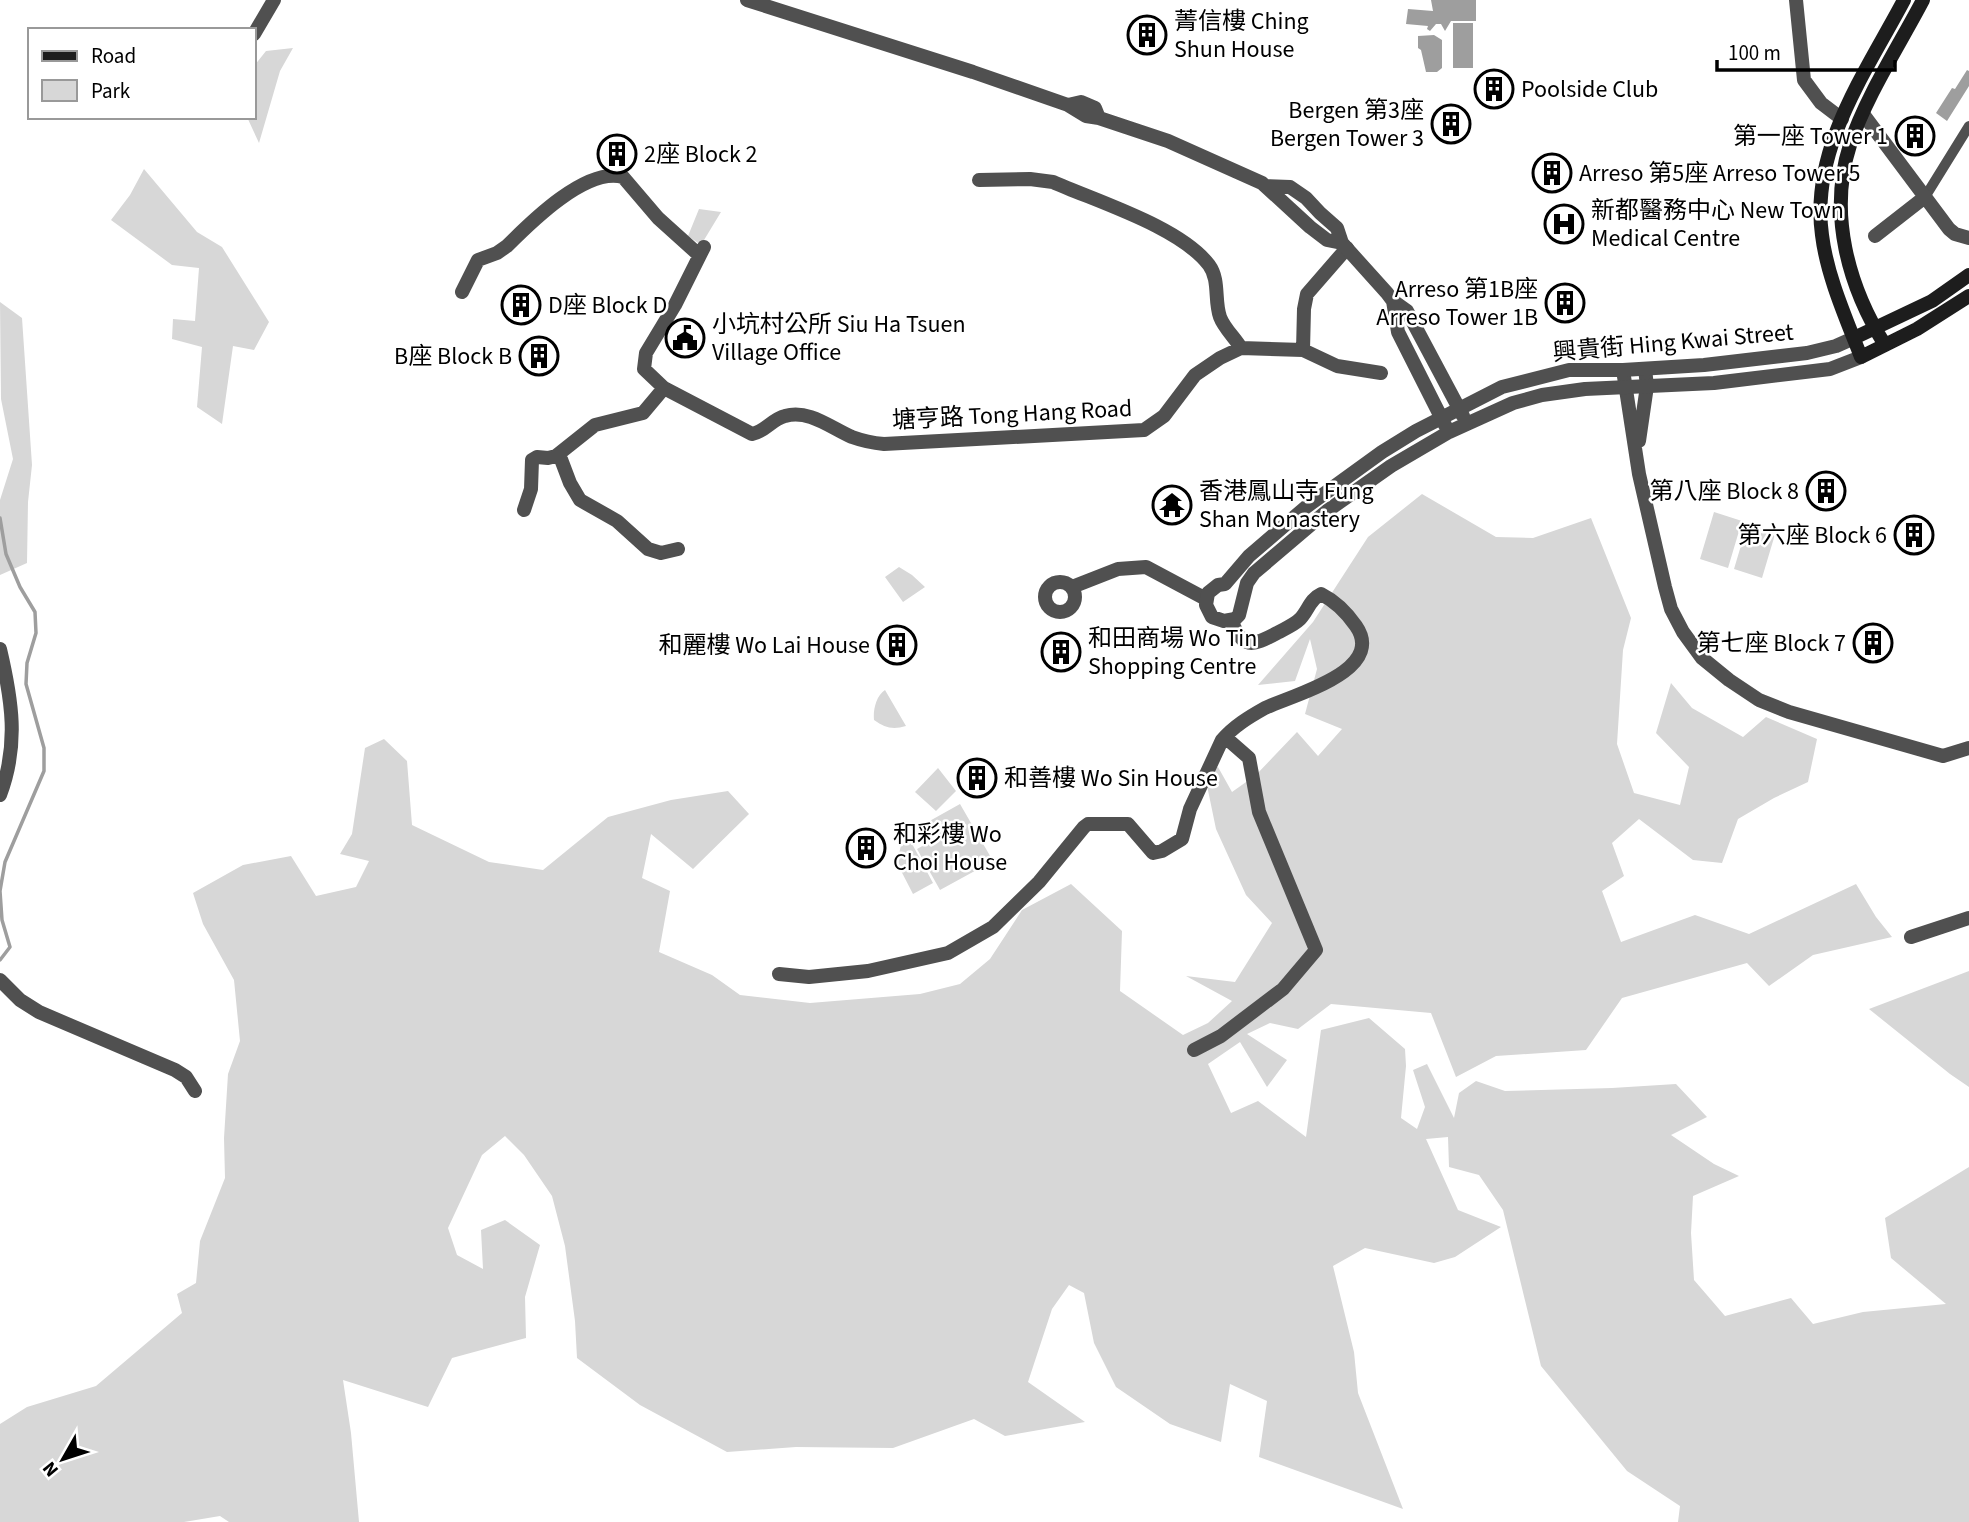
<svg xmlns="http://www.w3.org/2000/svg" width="1969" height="1522" viewBox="0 0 1969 1522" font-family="'Source Sans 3','Noto Sans TC',sans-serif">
  <rect width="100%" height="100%" fill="#fff"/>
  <path fill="#d7d7d7" d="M293,48L280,71L259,143L247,117H254V66L266,51Z
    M144,169L197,232L222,247L269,322L254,350L233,346L222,424L197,407L202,347L172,339L173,319L195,321L199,268L172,265L111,220L130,195Z
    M699,209L721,212L701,245L688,236Z
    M0,302L22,318L32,465L28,502L27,563L0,575V500L13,459L1,399Z
    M1422,494L1496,537L1533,538L1591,518L1631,618L1623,650L1617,744L1634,793L1680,805L1689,767L1656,733L1671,683L1692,708L1743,737L1766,717L1817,739L1808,782L1774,798L1738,819L1722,863L1693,860L1639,819L1612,843L1624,876L1602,891L1621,942L1695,915L1749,934L1856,884L1876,917L1892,937L1813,955L1769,986L1747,963L1622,998L1586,1050L1496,1056L1456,1077L1431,1013L1331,1004L1298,1029L1270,1023L1247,1034L1287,1060L1267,1087L1240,1042L1208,1064L1231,1113L1258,1101L1306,1137L1321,1030L1369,1018L1405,1049L1406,1066L1401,1118L1417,1129L1425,1107L1413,1070L1427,1064L1454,1118L1459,1093L1476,1081L1505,1091L1612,1088L1676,1084L1707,1117L1671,1135L1714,1164L1739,1176L1693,1196L1691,1233L1694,1280L1725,1316L1791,1298L1813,1324L1863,1312L1946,1304L1891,1258L1885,1218L1969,1167V1522H1678L1680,1506L1627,1471L1541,1366L1503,1210L1479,1175L1449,1167L1448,1137L1426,1139L1458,1210L1501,1227L1455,1257L1434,1263L1365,1248L1333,1266L1354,1352L1358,1393L1403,1509L1259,1457L1267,1401L1230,1384L1221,1442L1170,1424L1116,1387L1094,1343L1084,1293L1069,1285L1052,1309L1028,1382L1085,1422L1005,1436L974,1419L893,1448L796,1447L727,1452L640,1405L577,1358L575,1321L565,1246L552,1196L524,1155L505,1136L482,1155L448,1228L457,1255L483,1269L481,1230L505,1220L540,1245L525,1297L526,1338L452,1358L428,1407L343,1380L351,1433L359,1522H229L220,1516L184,1522H0V1424L27,1407L96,1386L182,1313L177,1294L196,1283L200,1241L225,1178L224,1138L228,1074L240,1041L234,980L203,924L193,893L243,865L291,856L316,896L356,887L369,861L340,854L352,834L365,748L384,739L407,761L412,825L489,862L543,870L608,817L671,800L728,791L749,814L693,869L651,834L642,878L670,891L659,952L712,975L740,995L810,1003L920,994L960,984L990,959L1022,910L1071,884L1122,931L1120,991L1183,1035L1208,1023L1232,1001L1186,976L1235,982L1272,923L1246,895L1216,829L1204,771L1218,767L1232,792L1256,775L1297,732L1318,756L1342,729L1305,714L1317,669L1310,639L1295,681L1258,685L1313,622L1368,537Z
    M1714,512L1742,521L1728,568L1700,559Z
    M1748,522L1776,531L1762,578L1734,569Z
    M899,567L912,575L925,587L903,602L885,577Z
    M885,690L906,726C893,730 885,728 874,720C873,710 876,696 885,690Z
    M938,768L956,791L936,811L915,792Z
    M960,804L993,861L940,890L917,849L935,839L926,823Z
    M910,840L933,883L913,894L897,863L901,845Z
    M1969,971V1087L1950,1074L1869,1009Z"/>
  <path fill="#9e9e9e" d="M1431,0H1476V21H1451L1445,31L1441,24H1436L1430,31L1427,29L1428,26L1406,24L1408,9L1433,11Z
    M1453,23H1473V68H1453Z
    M1434,35L1442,40V68L1437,72H1426L1421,50L1418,48V36Z
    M1967,70L1969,71V86L1947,121L1936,113L1952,88L1955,89Z"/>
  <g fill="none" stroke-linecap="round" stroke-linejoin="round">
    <path stroke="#9e9e9e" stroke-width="3.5" d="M0,518L6,554L20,587L35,612L36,633L27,663L26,684L44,748V771L5,862L0,891L2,920L10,947L0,960"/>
    <path stroke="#505050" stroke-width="10" d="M1925,197L1969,126"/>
    <path stroke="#505050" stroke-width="14" d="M1796,0L1804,80L1821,103L1842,119
      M254,34L274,0
      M1863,114L1949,229L1955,234L1969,238
      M979,180L1030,179L1053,182C1098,202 1180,227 1209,265C1220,280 1214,300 1220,317C1224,328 1235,338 1241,348
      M1875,236L1925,197
      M704,247L675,305L646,353L644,369L664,388L752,434C765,432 772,419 785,416C809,409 831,428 852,437C863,441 873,443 884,444L1144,430L1164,416L1195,375L1220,358L1241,348L1303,350L1337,366L1381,373
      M462,292L478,260L497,253L507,246C531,222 586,167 623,177L658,218L699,255
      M1303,350L1304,309L1307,294L1347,248
      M1623,370L1639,474L1665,587L1671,609L1683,632L1702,658L1729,680L1759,700L1789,712L1943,756L1969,748
      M1639,441L1647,386L1645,369
      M559,454L570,483L580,500L617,521L648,549L661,553L678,549
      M524,510L531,489L532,460L537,457L548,458L556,456L595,425L643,413L664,388
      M1045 597a15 15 0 1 1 30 0a15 15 0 1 1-30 0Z
      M1072,587L1118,569L1146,567L1206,599
      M0,649C12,700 19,745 0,795
      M1911,937L1969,918
      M779,974L809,977L868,971L948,953L993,927L1039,882L1084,827L1088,824H1128L1153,853L1162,851L1182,839L1190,809L1222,740C1234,726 1249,717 1265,708C1292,695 1387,671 1356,626C1347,613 1335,601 1321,594C1310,599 1308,611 1300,619C1294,625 1284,629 1277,633C1251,647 1243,649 1231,620
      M0,980L20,1000L39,1012L175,1070L186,1077L195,1091
      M1194,1050L1221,1036L1283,989L1316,950L1259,812L1249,758L1225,737"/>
    <path stroke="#505050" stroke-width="14" d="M747,0L973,72L1068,105L1086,116L1099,118L1168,141L1262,183L1310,227L1327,240L1342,243
      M1068,105L1081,102L1095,108L1099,118
      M1266,186L1290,187L1306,198L1320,213L1337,228L1342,243L1387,293L1393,301L1398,332L1445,425
      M1393,301L1407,311L1463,416
      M1854,338L1836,346L1807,353L1704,365L1623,370H1569L1502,387L1416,431L1382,452L1306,507L1249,556L1225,584L1218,585L1208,593L1206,605L1212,617L1224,621L1235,619L1239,615L1247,583L1254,573L1327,511L1391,466L1449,432L1513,403L1542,395L1585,389L1714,383L1830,369L1861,357"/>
    <path stroke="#1d1d1d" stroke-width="14" d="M1904,0C1866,72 1810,149 1822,235C1827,276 1846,318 1861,357L1917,329L1969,296
      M1854,338L1932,301L1969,275
      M1885,345C1848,286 1828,213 1850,145C1865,98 1900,44 1923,0"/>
  </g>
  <defs>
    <symbol id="building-ring" viewBox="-11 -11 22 22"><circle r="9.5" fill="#fff" stroke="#000" stroke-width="1.5"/><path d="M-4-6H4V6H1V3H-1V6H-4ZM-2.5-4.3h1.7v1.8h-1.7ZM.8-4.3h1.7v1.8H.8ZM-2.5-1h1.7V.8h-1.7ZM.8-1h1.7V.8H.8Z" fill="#000"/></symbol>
    <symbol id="hospital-ring" viewBox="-11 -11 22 22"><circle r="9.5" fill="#fff" stroke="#000" stroke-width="1.5"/><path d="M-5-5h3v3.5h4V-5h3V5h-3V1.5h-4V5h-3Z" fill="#000"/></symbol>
    <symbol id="civic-ring" viewBox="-11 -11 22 22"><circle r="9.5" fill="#fff" stroke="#000" stroke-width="1.5"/><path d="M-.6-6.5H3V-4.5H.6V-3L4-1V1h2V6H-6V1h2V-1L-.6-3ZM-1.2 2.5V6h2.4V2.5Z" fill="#000"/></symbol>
    <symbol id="temple-ring" viewBox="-11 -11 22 22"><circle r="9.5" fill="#fff" stroke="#000" stroke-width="1.5"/><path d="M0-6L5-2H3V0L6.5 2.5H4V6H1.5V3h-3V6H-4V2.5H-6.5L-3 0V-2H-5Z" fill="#000"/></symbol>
  </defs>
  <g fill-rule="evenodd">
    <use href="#building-ring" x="1125" y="13" width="44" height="44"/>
    <use href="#building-ring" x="1472" y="67" width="44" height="44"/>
    <use href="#building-ring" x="1429" y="102" width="44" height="44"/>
    <use href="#building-ring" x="1893" y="114" width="44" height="44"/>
    <use href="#building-ring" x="595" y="132" width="44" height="44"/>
    <use href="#building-ring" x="1530" y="151" width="44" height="44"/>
    <use href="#hospital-ring" x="1542" y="202" width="44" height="44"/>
    <use href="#building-ring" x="1543" y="281" width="44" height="44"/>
    <use href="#building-ring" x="499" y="283" width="44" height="44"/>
    <use href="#civic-ring" x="663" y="316" width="44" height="44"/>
    <use href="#building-ring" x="517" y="334" width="44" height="44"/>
    <use href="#building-ring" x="1804" y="469" width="44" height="44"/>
    <use href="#temple-ring" x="1150" y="483" width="44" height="44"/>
    <use href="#building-ring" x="1892" y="513" width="44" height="44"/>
    <use href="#building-ring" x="1851" y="621" width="44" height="44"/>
    <use href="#building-ring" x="875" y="623" width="44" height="44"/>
    <use href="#building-ring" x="1039" y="630" width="44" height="44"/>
    <use href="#building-ring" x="955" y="756" width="44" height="44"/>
    <use href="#building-ring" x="844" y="826" width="44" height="44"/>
  </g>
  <g text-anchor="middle" stroke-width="5" stroke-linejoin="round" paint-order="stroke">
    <g font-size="24" fill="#000" stroke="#fff" text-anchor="start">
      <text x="1174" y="29">菁信樓 Ching<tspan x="1174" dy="28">Shun House</tspan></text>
      <text x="1521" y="97">Poolside Club</text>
      <text x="1424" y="118" text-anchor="end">Bergen 第3座<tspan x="1424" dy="28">Bergen Tower 3</tspan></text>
      <text x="1888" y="144" text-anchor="end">第一座 Tower 1</text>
      <text x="644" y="162">2座 Block 2</text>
      <text x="1579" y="181">Arreso 第5座 Arreso Tower 5</text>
      <text x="1591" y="218">新都醫務中心 New Town<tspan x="1591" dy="28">Medical Centre</tspan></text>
      <text x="1538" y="297" text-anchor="end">Arreso 第1B座<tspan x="1538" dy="28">Arreso Tower 1B</tspan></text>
      <text x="548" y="313">D座 Block D</text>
      <text x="712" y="332">小坑村公所 Siu Ha Tsuen<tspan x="712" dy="28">Village Office</tspan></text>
      <text x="512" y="364" text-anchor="end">B座 Block B</text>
      <text x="1199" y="499">香港鳳山寺 Fung<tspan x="1199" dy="28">Shan Monastery</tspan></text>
      <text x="1799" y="499" text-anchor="end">第八座 Block 8</text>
      <text x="1887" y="543" text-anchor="end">第六座 Block 6</text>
      <text x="1088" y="646">和田商場 Wo Tin<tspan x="1088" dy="28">Shopping Centre</tspan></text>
      <text x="1846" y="651" text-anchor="end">第七座 Block 7</text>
      <text x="870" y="653" text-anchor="end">和麗樓 Wo Lai House</text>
      <text x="1004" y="786">和善樓 Wo Sin House</text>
      <text x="893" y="842">和彩樓 Wo<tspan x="893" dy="28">Choi House</tspan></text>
    </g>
    <g font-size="24" fill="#000" stroke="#fff">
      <text transform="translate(1673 342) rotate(-5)" y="8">興貴街 Hing Kwai Street</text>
      <text transform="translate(1012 414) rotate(-3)" y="8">塘亨路 Tong Hang Road</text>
    </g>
  </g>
  <rect x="28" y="28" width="228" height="91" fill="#ffffff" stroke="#999999" stroke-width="2"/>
  <rect x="42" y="51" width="35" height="10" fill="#1d1d1d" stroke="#999999" stroke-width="2"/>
  <text x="91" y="63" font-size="21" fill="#000000">Road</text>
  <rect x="42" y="80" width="35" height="21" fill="#d7d7d7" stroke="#999999" stroke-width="2"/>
  <text x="91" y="98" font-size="21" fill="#000000">Park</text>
  <g transform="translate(63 1459) rotate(231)" stroke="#ffffff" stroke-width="5" paint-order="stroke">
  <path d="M0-5L12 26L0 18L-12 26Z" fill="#000000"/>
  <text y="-10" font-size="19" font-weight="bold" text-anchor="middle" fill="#000000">N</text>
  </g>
  <path d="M1717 60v10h178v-10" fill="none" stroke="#000000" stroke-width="3.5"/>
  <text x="1728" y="60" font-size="21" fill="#000000" stroke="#ffffff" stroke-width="5" paint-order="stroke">100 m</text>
</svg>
